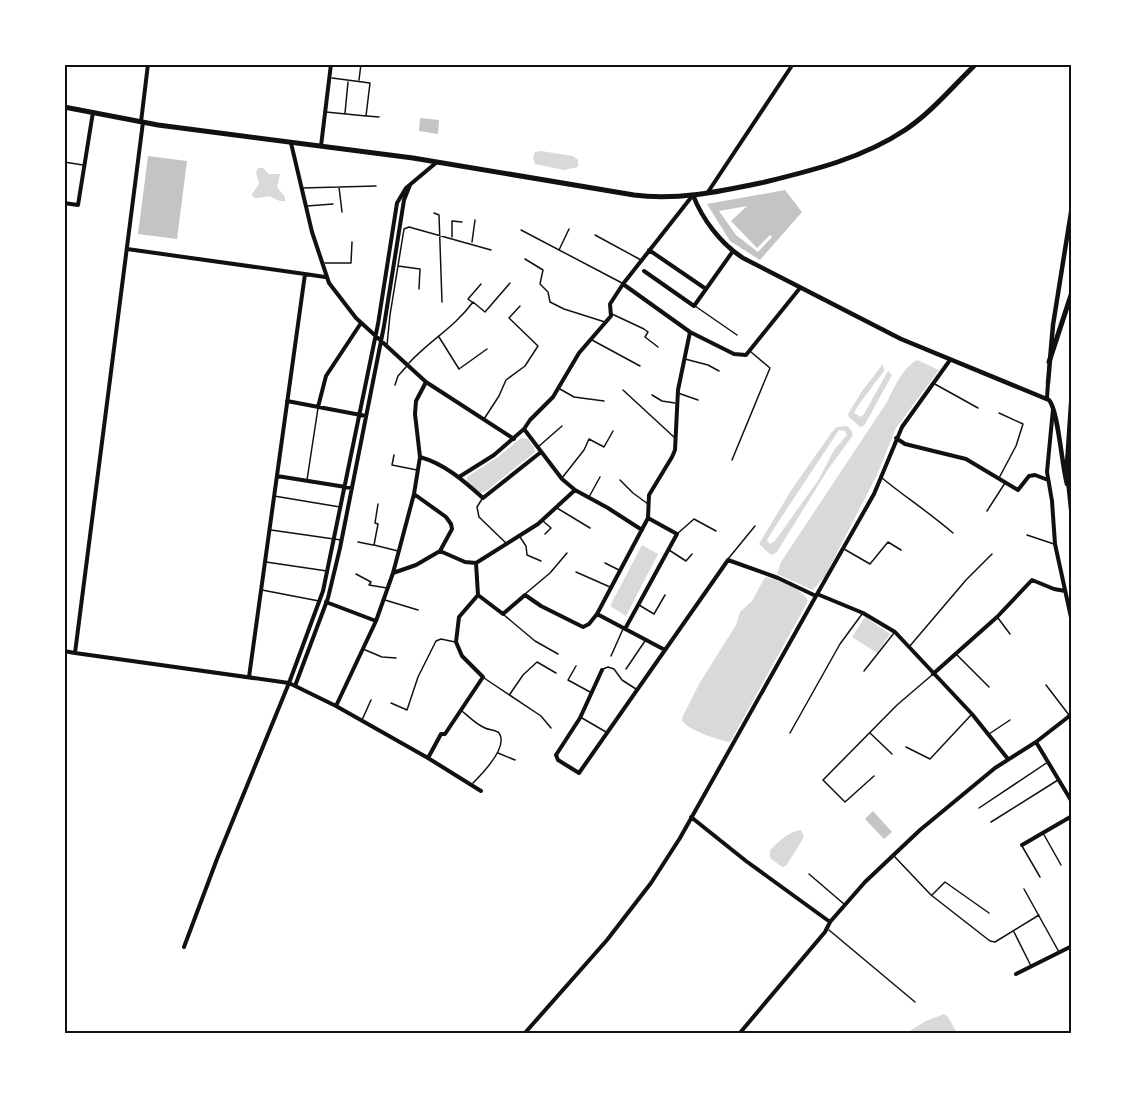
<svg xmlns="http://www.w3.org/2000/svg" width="1136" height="1098" viewBox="0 0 1136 1098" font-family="'Nunito Sans',sans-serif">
  <rect width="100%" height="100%" fill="#fff"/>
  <path fill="#d9d9d9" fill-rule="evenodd" d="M541,151L573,156L578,160V167L564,170L535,164L533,158L535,152Z
    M258,168H263L269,174H280L277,187L285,197V201C278,202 277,199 271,197C265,195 260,200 253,197L252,194L259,184L256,172Z
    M917,360L939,370L896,428L877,475L825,576L813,590L777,574L781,562L887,402C894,388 902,368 917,360Z
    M883,364L884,371L857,407L854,413L861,417L864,414L888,371L892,375L864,426L860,427L849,417L848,414L862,391Z
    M847,426L851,430L853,435L827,471L777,552L771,555L759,544L792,489L832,432L837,427ZM839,430L845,431L847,435L834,450L819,479L775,541L770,544L767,540L773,530Z
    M521,438L528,439L534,448L535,452L486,491L480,493L467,481V477L498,457Z
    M642,545L658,554L626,616L610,606Z
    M765,577C776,579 805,590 808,601L730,742C718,740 687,730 682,720L683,716L699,684L736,625L740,612L752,601Z
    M865,617L890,634L877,653L852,637Z
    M801,830L804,837L786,866L782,867L770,858V850C778,842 789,831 801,830Z
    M944,1014L948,1017L957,1033H906L926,1021Z"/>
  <path fill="#c4c4c4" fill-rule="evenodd" d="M420,118L439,120L438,134L419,131Z
    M148,156L187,161L177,239L138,234Z
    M785,190L802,212L760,260L730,241L707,204ZM747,206L731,221L757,248L770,235L772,237L758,252L736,235L719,211Z
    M873,811L892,832L884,839L865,819Z"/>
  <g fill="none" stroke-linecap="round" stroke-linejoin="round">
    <path stroke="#111" stroke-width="1.5" d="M359,80L361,64
      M326,112L366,116L370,83L332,78
      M345,113L348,82
      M367,116L379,117
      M64,162L83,165
      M339,187L342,212
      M302,188L376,186
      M307,206L333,204
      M434,213L439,215L442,302
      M521,230L622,283
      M595,235L641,260
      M452,237V221L462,222
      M472,242L475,220
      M559,250L569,229
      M525,259L543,270L540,284L548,292L550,302L564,309L605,322
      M325,263H351L352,242
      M398,266L420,269L419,289
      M472,302L468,299L481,284
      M695,306L737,335
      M612,314L644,329L648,332L645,337L658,347
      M439,337L459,369L487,349
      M592,340L640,366
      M387,345L390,315L404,229L409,227L491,250
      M685,359L708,365L719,371
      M409,363C430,340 454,328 473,302L485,312L510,283
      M933,383L978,408
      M395,385L398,376L406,367
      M560,389L574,397L604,401
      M623,390L675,438
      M678,393L698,400
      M652,395L662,401L675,403
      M999,413L1023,424L1016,446L999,478
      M484,419L499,396L506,380L525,366L538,346L509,318L520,306
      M538,447L562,426
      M394,455L392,465L417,470
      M732,460L770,368L751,352
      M562,478L584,450L589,439L604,447L613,431
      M882,478C905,497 930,513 953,533
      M307,480L318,408
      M620,480L633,493L648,504
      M274,496L340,507
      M589,497L600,477
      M482,499L477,507L479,517L507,544
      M378,504L375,523L378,524L374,545L398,551
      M557,508L590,528
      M987,511L1005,483
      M543,521L551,528L545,534
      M271,530L341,540
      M677,534L694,519L716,531
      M1027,535L1054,544
      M520,537L526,546L527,555L541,561
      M358,542L373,545
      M844,549L870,564L888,542L901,550
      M669,550L686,561L692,554
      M728,559L755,526
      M266,562L327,571
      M605,563L619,570
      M576,572L610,587
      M356,574L371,582L369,585L387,588
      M262,590L319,601
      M525,594L550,573L567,553
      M385,600L418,610
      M639,605L654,614L665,595
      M504,615L535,641L558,654
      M998,618L1010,634
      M909,647L966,580L992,554
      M363,649L382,657L396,658
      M957,655L989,687
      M611,656L623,629
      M576,666L568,680L590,692
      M603,669L608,667L614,669L622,680L636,689
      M626,669L645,641
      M864,671L894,633
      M484,678L541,716L551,728
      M1046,685L1069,715
      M510,694L523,675L537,662L556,673
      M391,703L407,710L418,677L436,641L441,639L455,642
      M462,711C469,717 477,725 485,728C489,730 497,730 499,733C509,747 482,774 473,783
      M582,718L606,732
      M362,720L371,700
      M790,733L840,644L862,614
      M870,733L892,754
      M989,734L1010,720
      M906,747L930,759L972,714
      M498,753L515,760
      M874,776L845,802L823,780L897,705L932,675
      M979,808L1048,762
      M991,822L1058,780
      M1043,833L1061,865
      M1022,846L1040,877
      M894,856L931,895L990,941L995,942L1039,915
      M809,874L844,904
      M1024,889L1059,952
      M932,895L945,882L989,913
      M829,930L915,1002
      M1014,932L1031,966"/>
    <path stroke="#111" stroke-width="4" d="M141,122L148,64
      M291,143L312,232L329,283L356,318L426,382L416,401L415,414L420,457L414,494L393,573L376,621L336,706
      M321,146L331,64
      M708,192L793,64
      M64,203L78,205L93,112
      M127,249L305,274
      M649,250L706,289
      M644,271L694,306L733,251
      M623,284L690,332
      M426,382L514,439
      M1047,398L1048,383
      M287,401L366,416
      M318,407L326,376L361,323
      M1053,409L1047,472L1052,501L1055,544L1072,622
      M896,438L905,444L966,459L1018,490L1029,476L1035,475L1048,480
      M420,457C445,464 464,481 483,498L541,452
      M277,476L352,488
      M459,477L494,455L524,429
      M575,490L608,508L642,530
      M440,551L465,562L476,563
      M393,573L416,565L440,551L452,529L451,524L446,517L414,494
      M817,594L863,613L895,632L972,714L1008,759
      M478,595L503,614L525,595L541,606L583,627L589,624L597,614
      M326,602L376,621
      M625,629L677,534L648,518
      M665,650L597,614L648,518L649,495L672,457L675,450L678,390L690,332L734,354L746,355L800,288
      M64,651L75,653L143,122
      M75,653L289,683L336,706L428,758L481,791
      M602,670L580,718L556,755L558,760L579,773L728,560L778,578L816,596L874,494L902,427L950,360
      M933,674L997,617L1032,580L1054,589L1065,591
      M249,677L305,274L325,277
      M295,686L328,598L340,548L384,326L404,200L410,185
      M1036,742L1072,802
      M428,758L441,734H445L483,677L462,656L456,642L459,617L478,595L476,563L538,524L575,490L562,479L524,429L530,420L553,397L579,353L611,316L610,304L623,284L693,195
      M691,817L746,861L830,922
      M1022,845L1072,816
      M184,947L217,859L289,683L323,591L378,324L397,203L406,188L437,162
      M1016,974L1072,946
      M524,1034L607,940L651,883L680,838L816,596
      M739,1034L825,932L830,922L865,882L920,830L995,768L1036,742L1072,714"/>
    <path stroke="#111" stroke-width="4.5" d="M693,195C702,219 721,244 743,258L901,339L1049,400C1058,409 1062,467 1067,484
      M1048,383L1053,325L1072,206"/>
    <path stroke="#111" stroke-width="5" d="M64,107L158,125L413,158L634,195C677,201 722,191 765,182C814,170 863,158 905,130C932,112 953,86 976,64
      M1049,362L1072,292
      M1072,393L1067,468L1072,516"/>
  </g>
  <rect width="1136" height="1098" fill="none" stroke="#ffffff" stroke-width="132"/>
  <rect x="66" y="66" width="1004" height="966" fill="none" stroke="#111" stroke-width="2"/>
</svg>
